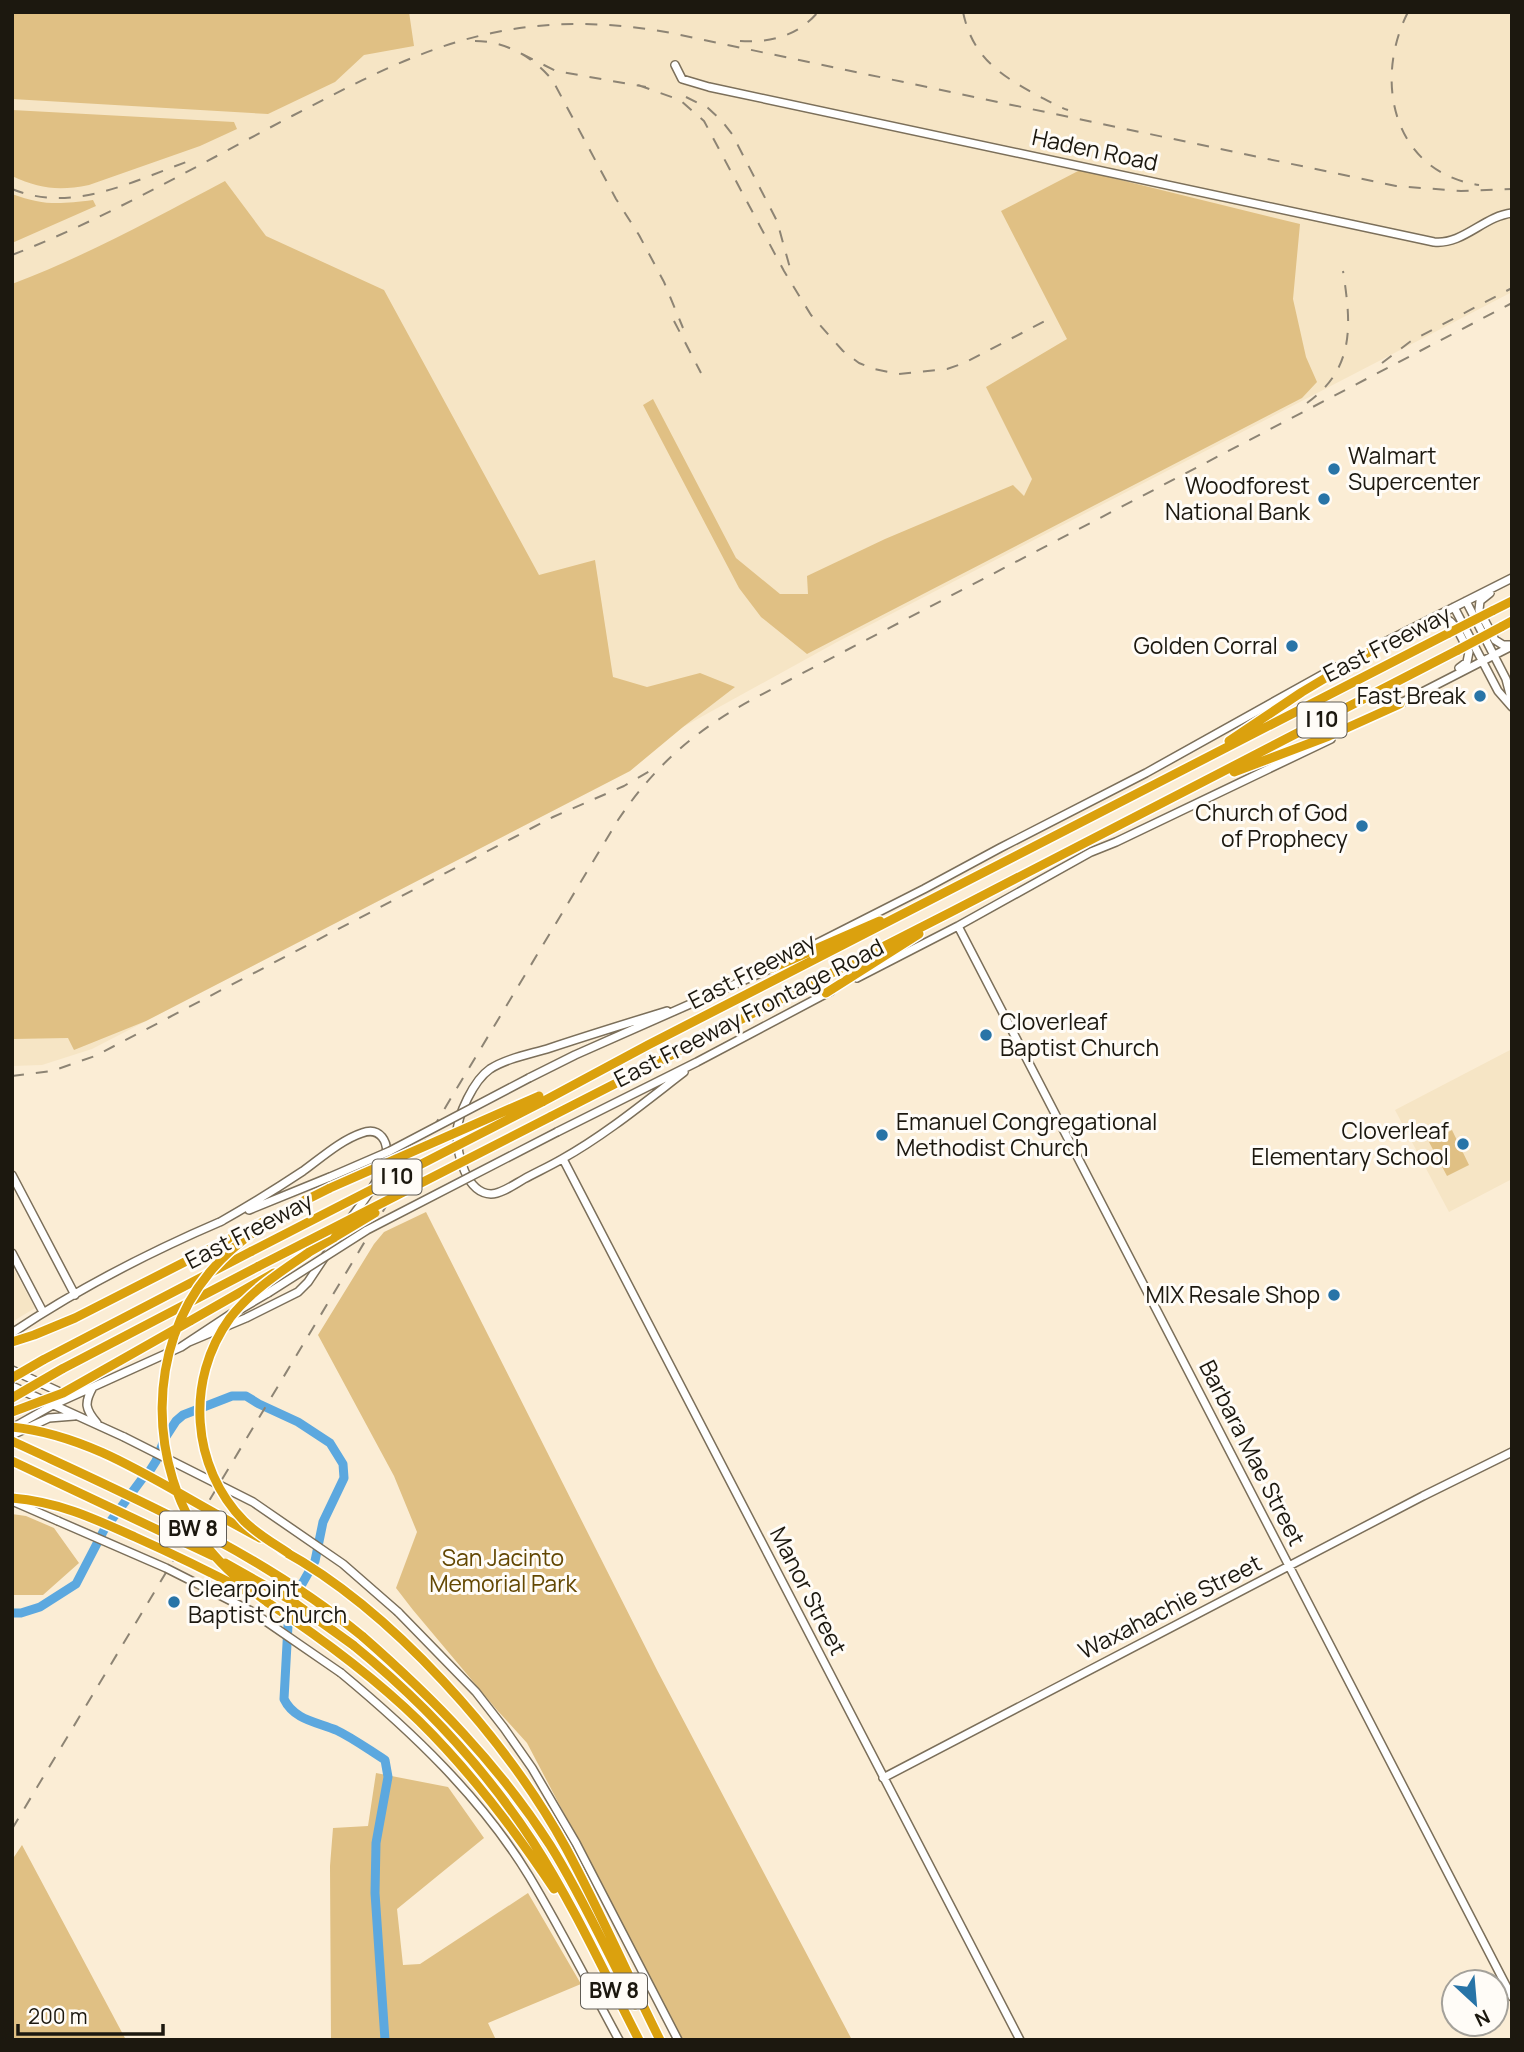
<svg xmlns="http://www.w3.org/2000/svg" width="1524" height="2052" viewBox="0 0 1524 2052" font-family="Manrope,sans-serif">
  <rect width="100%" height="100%" fill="#fbedd5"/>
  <path fill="#f6e5c5" d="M12,12H1512V292L837,642L683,727L630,771L92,1049L42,1065L12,1066Z
    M1512,1049V1179L1449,1212L1395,1110Z
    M12,1266L35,1308L12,1322Z"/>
  <path fill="#e0c084" d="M12,12H409L414,46L364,55L335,82L268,114L12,99Z
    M12,110L234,122L237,129L200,146L89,185C59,191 40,189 12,176Z
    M1080,170L1300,224L1293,299L1306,357L1317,382L1302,398L807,654L761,617L739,588L643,405L653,399L736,558L780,594H808L807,576L885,539L1013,485L1024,496L1032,479L986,387L1067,339L1001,211Z
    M225,181L266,236L384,290L539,575L595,560L613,677L647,687L700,673L735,687L683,727L630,771L146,1021L74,1050L68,1038L12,1039V284C86,256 155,218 225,181Z
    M12,194C44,206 60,204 93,200L96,206L12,243Z
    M1452,1130L1469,1165L1447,1176L1429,1142Z
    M426,1212L658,1672L852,2040H680L621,1922L527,1743L497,1710L413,1610L396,1588L417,1532L394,1476L318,1335L374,1244L384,1232Z
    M12,1514L26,1516L54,1528L79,1563L43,1595H12Z
    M376,1773L448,1787L484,1838L397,1909L403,1965L420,1964L528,1893L581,1984L488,2023L496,2040H331L330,1866L333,1828L368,1826Z
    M22,1845L126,2040H12V1860Z"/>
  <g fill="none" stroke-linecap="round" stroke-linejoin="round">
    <path stroke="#5ca8df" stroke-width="9" d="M12,1613H21L40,1607L76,1584L104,1530L142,1479L149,1472L156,1461L165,1438L176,1421L183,1415L232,1396H246L259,1404L298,1422L330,1443L343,1464L344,1478L323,1522L315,1561L289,1607L284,1699C294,1720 317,1722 336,1730C353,1738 369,1750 385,1760L388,1777L376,1843L375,1893L385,2040"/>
    <defs>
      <path id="secondary" d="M675,65L682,79L709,87L1434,242C1463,245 1484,216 1512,213
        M1490,593L1480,601L1479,610L1495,640L1503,645H1510
        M1466,601L1506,679L1512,702
        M1454,607L1498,691L1512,707
        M1437,616C1455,617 1461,638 1469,652L1467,662L1459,668
        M1381,644L1512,578
        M1397,705L1512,646
        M958,926L1512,1997
        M784,960L924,889L1000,848L1146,773L1336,667
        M857,978L958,926L1091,852L1116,842L1331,739
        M667,1011C628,1023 589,1035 550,1048C531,1054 507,1058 490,1069C474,1080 457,1115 457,1134C457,1154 466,1193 491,1194C501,1194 515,1184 524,1179C537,1172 550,1166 562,1159C605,1135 645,1102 684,1072
        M529,1078L575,1055L774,967
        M557,1132L697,1062L831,991
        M563,1159L1020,2040
        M12,1175L75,1295
        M249,1210L330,1177
        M220,1222C248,1206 276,1189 303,1171C321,1158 341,1140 362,1133C370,1130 377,1131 382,1137C399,1158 364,1200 351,1218
        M12,1253L43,1312
        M241,1309L268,1293
        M12,1333C76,1290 152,1251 222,1221
        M189,1342L246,1318L298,1292L308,1282L338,1237
        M12,1370L62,1393
        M12,1386L124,1437
        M93,1387C84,1403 85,1409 97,1423
        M12,1428L53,1405L181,1347L231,1314
        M12,1435L49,1418L74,1416
        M12,1501L58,1521
        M398,1612L476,1692L504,1728L532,1768L576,1843L678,2040
        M341,1673C411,1731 481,1797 529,1876C561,1929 589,1985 619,2040
        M883,1778L1423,1496L1512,1452"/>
      <path id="highway" d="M1492,611L1512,601
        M1501,627L1512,621
        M1229,741L1302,692L1384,643
        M1234,772L1329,736L1400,704
        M772,968L880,921
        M826,993L919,934
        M542,1102L648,1045L1449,633
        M550,1117L955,910L1458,650
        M300,1203L330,1188
        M304,1255L335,1237
        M190,1321L274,1273
        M12,1342L34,1335L75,1318L263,1222
        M43,1360L252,1251
        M62,1369L259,1266
        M216,1514L260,1538
        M282,1550C392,1610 506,1739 566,1848C600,1911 628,1976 660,2040
        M267,1602C321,1638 373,1676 419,1721C470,1771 514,1829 554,1889
        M362,1636C433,1698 499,1765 550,1845C582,1896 607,1952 635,2005
        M353,1645C422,1701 484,1767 533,1842C573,1904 605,1974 639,2040"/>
    </defs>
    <use href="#secondary" stroke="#7b6f5a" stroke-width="10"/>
    <use href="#highway" stroke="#fff" stroke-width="12"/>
    <use href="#secondary" stroke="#fff" stroke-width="7"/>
    <use href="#highway" stroke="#dba10e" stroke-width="9"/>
    <path stroke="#8d8474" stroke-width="2" stroke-dasharray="12 12" stroke-linecap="butt" d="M963,12C972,55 997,73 1033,93C1045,99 1056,106 1068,110
      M1408,12C1373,81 1393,172 1479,185
      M475,41C505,41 534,57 553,81L616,199L639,235L664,282L683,328
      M740,41C770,43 798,36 818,12
      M522,54L556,71L646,87
      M638,85L680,100L704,121L784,271L811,315L843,351L859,363L874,369L899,374L947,369L964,363L1047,320
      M686,97L708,108L721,120L732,134L777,221L790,268
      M12,189C72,214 133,181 189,161
      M12,255C109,217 200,164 292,116C356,83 420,48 492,33C552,20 611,22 671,33L1396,186L1461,191L1512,189
      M674,321L701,373
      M1382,363L1411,341L1512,288
      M1307,403C1356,368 1351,323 1343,271
      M12,1076L52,1071L95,1056L553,817L624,786L650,771
      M12,1829L618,820C655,765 696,730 753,699L1512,303"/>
    <defs>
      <path id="secondary-bridge" d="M330,1177L390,1151L529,1078
        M268,1293L367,1230L557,1132
        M124,1437L253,1502L343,1564L398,1612
        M58,1521L166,1568L251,1611L341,1673"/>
      <path id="highway-bridge" d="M1449,633L1492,611
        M1458,650L1501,627
        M330,1188L539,1096
        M335,1237L375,1213
        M252,1251L542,1102
        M259,1266L550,1117
        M12,1378L43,1360
        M12,1398L62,1369
        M12,1412L63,1393L190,1321
        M12,1427C88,1435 151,1478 216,1514
        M12,1441C132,1497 259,1551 362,1636
        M12,1461L213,1556
        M12,1498C59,1502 93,1518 135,1537C173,1554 210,1572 246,1591
        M288,1553C273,1543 257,1534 244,1521C191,1467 185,1380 230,1318C251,1291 280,1272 308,1253
        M225,1563L289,1599L353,1645
        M267,1602C244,1585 222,1567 205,1544C148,1466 146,1348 210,1272C236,1240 272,1219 307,1199"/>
    </defs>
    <use href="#secondary-bridge" stroke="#7b6f5a" stroke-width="10" stroke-linecap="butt"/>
    <use href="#highway-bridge" stroke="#fff" stroke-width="12" stroke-linecap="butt"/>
    <use href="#secondary-bridge" stroke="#fff" stroke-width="7"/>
    <use href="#highway-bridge" stroke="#dba10e" stroke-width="9"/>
  </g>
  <g fill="#2874a7" stroke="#fffcf7" stroke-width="2.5">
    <circle cx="1334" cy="469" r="7"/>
    <circle cx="1324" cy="499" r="7"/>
    <circle cx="1292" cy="646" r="7"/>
    <circle cx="1480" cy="696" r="7"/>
    <circle cx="1362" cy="826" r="7"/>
    <circle cx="986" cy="1035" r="7"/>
    <circle cx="882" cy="1135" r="7"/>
    <circle cx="1463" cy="1144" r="7"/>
    <circle cx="1334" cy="1295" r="7"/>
    <circle cx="174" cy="1602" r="7"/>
  </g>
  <g text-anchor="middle" stroke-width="6" stroke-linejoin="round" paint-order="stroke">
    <g fill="#fffcf7" stroke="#605c55" stroke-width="2">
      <rect x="1297.5" y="702.5" width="49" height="35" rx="5"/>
      <rect x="372.5" y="1159.5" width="49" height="35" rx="5"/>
      <rect x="160" y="1511.5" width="66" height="35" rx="5"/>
      <rect x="581" y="1973.5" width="66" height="35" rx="5"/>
    </g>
    <g font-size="21" font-weight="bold" fill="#1c180f">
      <text x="1322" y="727">I 10</text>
      <text x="397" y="1184">I 10</text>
      <text x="193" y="1536">BW 8</text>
      <text x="614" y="1998">BW 8</text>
    </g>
    <g font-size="23" fill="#1c180f" stroke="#fffcf7">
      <text transform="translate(1095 150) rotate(12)" y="8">Haden Road</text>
      <text transform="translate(1387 644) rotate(-27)" y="8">East Freeway</text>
      <text transform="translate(752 971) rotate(-27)" y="8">East Freeway</text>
      <text transform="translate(749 1013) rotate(-27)" y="8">East Freeway Frontage Road</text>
      <text transform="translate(249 1231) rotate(-27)" y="8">East Freeway</text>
      <text transform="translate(1252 1453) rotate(63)" y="8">Barbara Mae Street</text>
      <text transform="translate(808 1591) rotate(63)" y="8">Manor Street</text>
      <text transform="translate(1170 1607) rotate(-27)" y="8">Waxahachie Street</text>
    </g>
    <g font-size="23" fill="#1c180f" stroke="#fffcf7" text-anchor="end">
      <text x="1348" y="464" text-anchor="start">Walmart<tspan x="1348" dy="26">Supercenter</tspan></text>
      <text x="1310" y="494">Woodforest<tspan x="1310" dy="26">National Bank</tspan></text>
      <text x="1278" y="654">Golden Corral</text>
      <text x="1466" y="704">Fast Break</text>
      <text x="1348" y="821">Church of God<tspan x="1348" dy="26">of Prophecy</tspan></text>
      <text x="1000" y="1030" text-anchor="start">Cloverleaf<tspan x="1000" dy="26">Baptist Church</tspan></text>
      <text x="896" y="1130" text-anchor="start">Emanuel Congregational<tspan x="896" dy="26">Methodist Church</tspan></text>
      <text x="1449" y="1139">Cloverleaf<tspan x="1449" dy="26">Elementary School</tspan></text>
      <text x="1320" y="1303">MIX Resale Shop</text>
      <text x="188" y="1597" text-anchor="start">Clearpoint<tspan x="188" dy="26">Baptist Church</tspan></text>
    </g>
    <g font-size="23" fill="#634702" stroke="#fffcf7">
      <text x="503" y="1566">San Jacinto<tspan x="503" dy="26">Memorial Park</tspan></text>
    </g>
  </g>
  <rect width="1524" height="2052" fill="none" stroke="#1c180f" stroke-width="28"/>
  <g transform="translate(1475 2003) rotate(154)"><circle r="33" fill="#fffcf7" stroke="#a4a19a" stroke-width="2"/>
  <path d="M0-5L12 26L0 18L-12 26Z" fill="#2874a7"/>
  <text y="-10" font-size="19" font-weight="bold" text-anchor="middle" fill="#1c180f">N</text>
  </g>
  <path d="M18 2024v10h145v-10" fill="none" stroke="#1c180f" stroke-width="3.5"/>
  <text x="28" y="2024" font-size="21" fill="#1c180f" stroke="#fffcf7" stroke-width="5" paint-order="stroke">200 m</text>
</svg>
